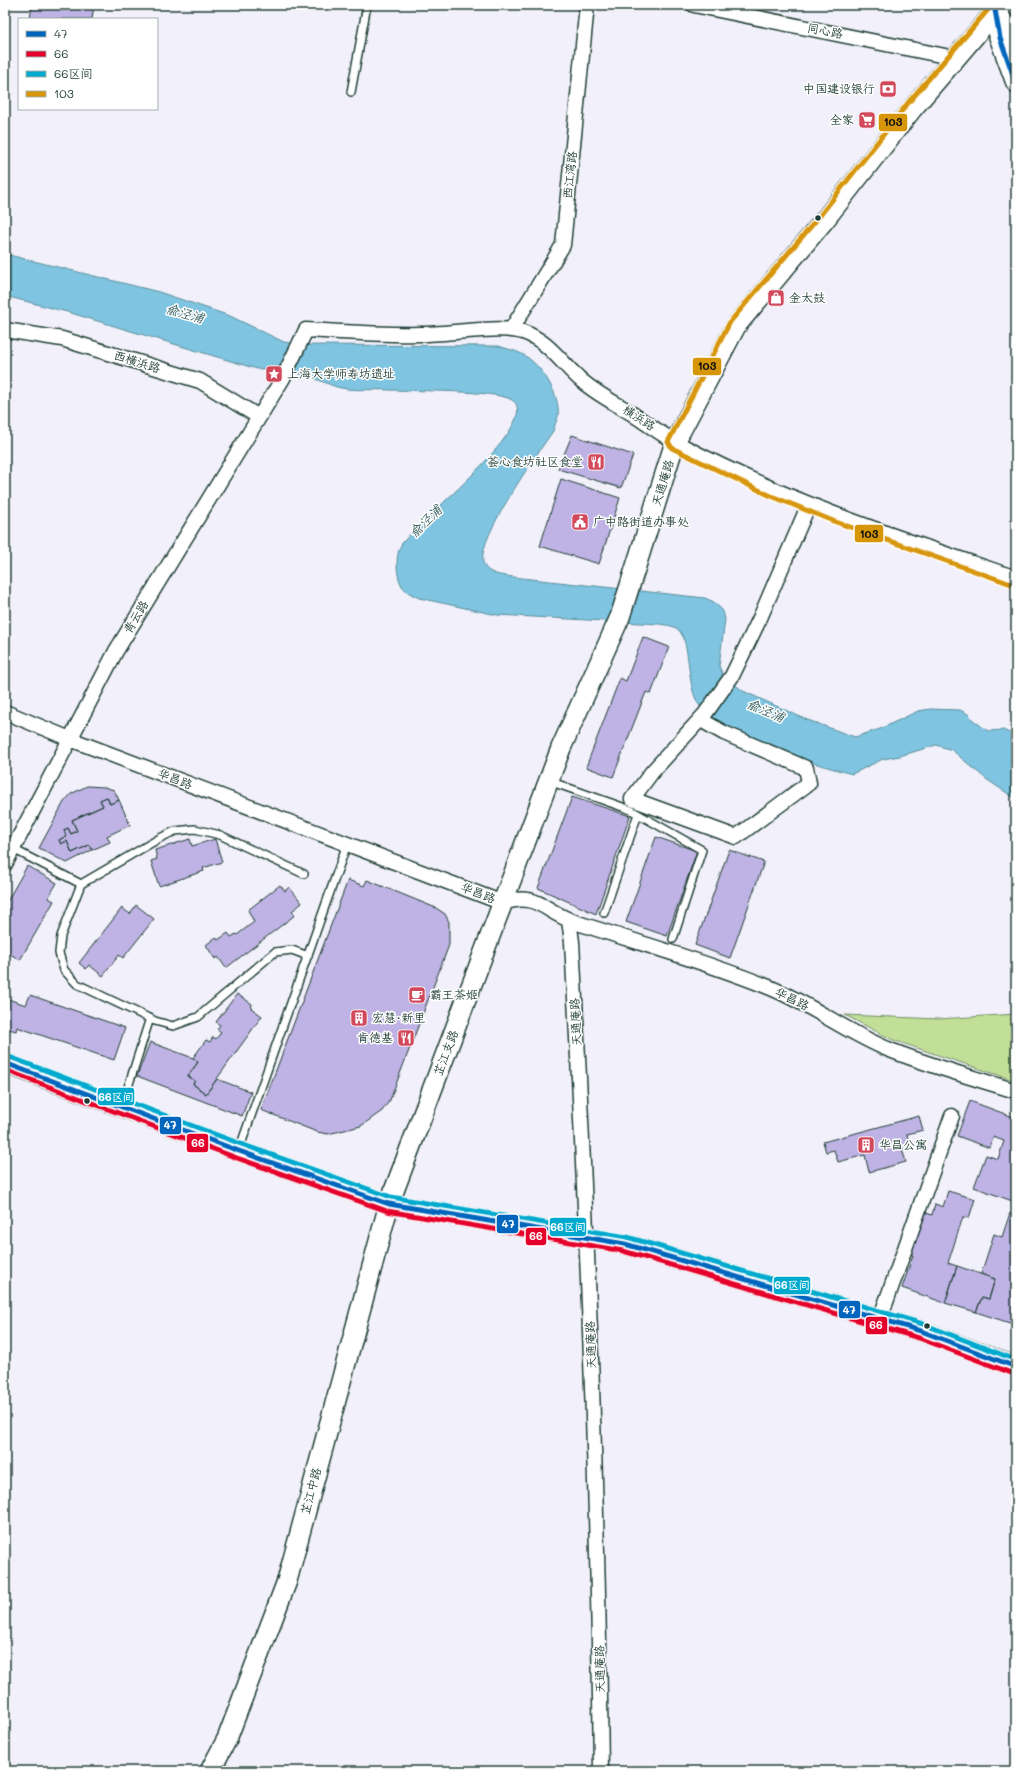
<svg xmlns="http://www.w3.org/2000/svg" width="1021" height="1776" viewBox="0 0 1021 1776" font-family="Mali,'LXGW WenKai TC',sans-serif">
  <rect width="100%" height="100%" fill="#f2f0fa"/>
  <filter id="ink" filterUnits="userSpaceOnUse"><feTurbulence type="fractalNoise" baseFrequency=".025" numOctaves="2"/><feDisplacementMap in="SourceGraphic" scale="8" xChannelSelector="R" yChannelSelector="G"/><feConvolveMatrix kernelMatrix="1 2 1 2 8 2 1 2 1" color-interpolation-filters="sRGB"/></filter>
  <g filter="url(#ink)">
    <path fill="#c2df97" stroke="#708e66" d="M1016,1014V1081L893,1040L845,1015L939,1019Z"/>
    <path fill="#7fc4e0" stroke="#598e9b" d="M5,254L159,292L230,316L284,342L305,345L499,346C506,349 515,350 522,354C541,364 561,395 558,416C557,421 554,426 553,431C538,453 477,538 483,562C486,575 502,575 513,577L705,598L714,602L723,611L725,619L719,666L723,675L743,691L805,719L855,737L880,729L918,711L930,709L960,710L968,714L973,720L988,731L1003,730L1016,736V799L986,779L952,750L936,745L900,756L883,759L852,774C811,763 773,751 736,731C723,724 708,717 699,705C685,685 692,637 676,628C671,625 664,625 659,624L497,615L419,598C413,595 406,592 402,586C396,576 395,556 401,545C413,525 546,422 512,400C497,390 411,391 389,390C374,389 356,391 341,388C334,387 327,383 321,381C299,373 280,367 257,369L71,313L5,296Z"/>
    <path fill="#beb3e4" stroke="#1f3d34" d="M32,5H94L92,19H30Z
      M572,435L633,455L621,488L558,469Z
      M561,479L620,498L599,564L540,546Z
      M643,637L669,647L651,694L646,692L613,777L586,767L620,678L626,681Z
      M87,786L104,787L114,790L119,800L110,804L107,797L100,800L103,806L72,820L77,831L71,834L68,828L64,830L66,836L59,840L61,844L67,841L72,853L89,845L92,850L67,863L39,848L64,802L71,794Z
      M107,797L110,804L119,800L130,825L107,836L110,842L92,850L89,845L72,853L67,841L61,844L59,840L66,836L64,830L68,828L71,834L77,831L72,820L103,806L100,800Z
      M572,797L630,816L596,914L538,888Z
      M656,837L697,851L667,936L626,922Z
      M190,839L192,846L215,839L222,862L203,868L204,871L159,886L151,861L157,859L155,850Z
      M729,850L764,862L730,958L695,945Z
      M27,866L57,883L48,898L54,901L20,960L5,951V905Z
      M348,880L364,886L367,880L436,908L445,914L449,922V945L390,1100L382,1111L361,1126L328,1134L317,1132L261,1110Z
      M280,885L285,891L289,887L302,903L292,911L295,915L226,968L218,957L215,959L206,945L216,937L218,940L228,933L231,937L236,934L237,935L254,922L248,910Z
      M136,905L154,919L123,958L119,955L103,976L89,965L86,969L79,963L122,908L130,914Z
      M237,994L252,1004L251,1008L262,1016L206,1094L193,1084L195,1081L188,1076L198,1062L193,1058L206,1040L210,1042L213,1037L216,1039L221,1032L217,1029L220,1025L216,1022Z
      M30,995L125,1028L114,1060L17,1027L16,1031L5,1028V998L26,1005Z
      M150,1042L193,1058L198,1062L188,1076L195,1081L193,1084L206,1094L217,1079L251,1092L242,1116L137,1076Z
      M970,1101L1016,1118L1015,1202L974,1187L986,1155L998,1159L1004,1141L993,1137L990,1148L957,1136Z
      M919,1116L923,1130L907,1134L910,1147L902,1149L906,1162L869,1172L865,1155L838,1162L834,1150L826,1152L823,1142Z
      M948,1191L975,1199L969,1218L963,1217L948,1263L957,1266L945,1303L902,1288L913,1255L907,1253L921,1211L932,1215L935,1204L943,1207Z
      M1010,1213L1016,1215V1325L976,1312L982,1297L989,1299L995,1279L981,1274L994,1234L1002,1237Z
      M957,1266L995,1279L989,1299L982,1297L976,1312L945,1303Z"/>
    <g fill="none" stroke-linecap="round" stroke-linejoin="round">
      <defs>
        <path id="lane" d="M351,92L367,5
          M549,781L631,810L702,850L673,939
          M13,849L81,884
          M304,874L220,835L195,829L175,831L160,838L81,884L61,936L59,953L64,970L77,984L155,1021L173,1026L198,1017L275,952L292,950L308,956
          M604,913L638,814
          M122,1106L150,1018
          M239,1150L347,844"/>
        <path id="street" d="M694,5L955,58
          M5,330L62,339L200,381L259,417
          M511,330L563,245L587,5
          M5,712L70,739L503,903C538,891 544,912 575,922C639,943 704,961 766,986C810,1003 847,1033 890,1050C931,1066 974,1078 1016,1091
          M701,720L724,733L806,768L809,783L736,837L632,799L652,772L705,714L732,676L760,618L809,504
          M5,864L116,651L283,378L306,330C344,332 383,335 422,334C448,334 501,325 523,332C549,341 562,364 582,381C597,394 615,403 631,413C646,423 661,434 677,443C784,501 901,539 1016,578
          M569,920L572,942C587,1218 598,1495 601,1771
          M880,1319L952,1116"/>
        <path id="secondary" d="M996,5L999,37L1016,83
          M997,13L1016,39
          M5,1063L239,1151L389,1204L625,1244L921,1331L1016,1367
          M210,1771L227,1739L287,1581L389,1204L561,748L620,617L675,442L736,326L823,222L913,108L1001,5"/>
      </defs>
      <use href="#lane" stroke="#1f3d34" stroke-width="10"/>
      <use href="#street" stroke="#1f3d34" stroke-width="17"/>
      <use href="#secondary" stroke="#1f3d34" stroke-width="22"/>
      <use href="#lane" stroke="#fff" stroke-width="7"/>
      <use href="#street" stroke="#fff" stroke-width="14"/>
      <use href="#secondary" stroke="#fff" stroke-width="19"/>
      <defs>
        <path id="bus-1" d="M1001,5L995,10L1000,38L1016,83
          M5,1063L239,1151L389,1204L625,1244L921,1331L1016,1367"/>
        <path id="bus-2" d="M5,1070L237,1158L387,1211L623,1251L919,1338L1014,1374"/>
        <path id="bus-3" d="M7,1056L241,1144L391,1197L627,1237L923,1324L1016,1360"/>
        <path id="bus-4" d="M992,5L908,103L818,218L730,322L668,442L672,448L769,495L833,521L1014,585"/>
      </defs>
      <use href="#bus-1" stroke="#fff" stroke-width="8"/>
      <use href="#bus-2" stroke="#fff" stroke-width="8"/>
      <use href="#bus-3" stroke="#fff" stroke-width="8"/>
      <use href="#bus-4" stroke="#fff" stroke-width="8"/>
      <use href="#bus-1" stroke="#0065bd" stroke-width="5"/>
      <use href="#bus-2" stroke="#e4002b" stroke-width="5"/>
      <use href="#bus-3" stroke="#00a9ce" stroke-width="5"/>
      <use href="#bus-4" stroke="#d79608" stroke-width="5"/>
    </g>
  </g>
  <defs>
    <symbol id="bank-square" viewBox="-11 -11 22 22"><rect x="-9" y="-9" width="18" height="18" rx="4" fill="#d1495b" stroke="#fff"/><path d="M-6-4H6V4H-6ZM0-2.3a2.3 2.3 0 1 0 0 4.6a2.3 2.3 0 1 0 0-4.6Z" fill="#fff"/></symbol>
    <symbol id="supermarket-square" viewBox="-11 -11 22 22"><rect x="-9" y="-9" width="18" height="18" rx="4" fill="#d1495b" stroke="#fff"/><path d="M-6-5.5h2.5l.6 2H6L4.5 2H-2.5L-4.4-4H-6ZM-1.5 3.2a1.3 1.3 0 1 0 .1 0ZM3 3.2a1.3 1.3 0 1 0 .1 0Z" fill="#fff"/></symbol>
    <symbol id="shop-square" viewBox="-11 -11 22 22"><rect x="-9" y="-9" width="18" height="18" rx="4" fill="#d1495b" stroke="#fff"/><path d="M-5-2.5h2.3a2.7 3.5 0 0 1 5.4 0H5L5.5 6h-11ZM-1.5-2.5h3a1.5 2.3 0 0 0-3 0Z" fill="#fff"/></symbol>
    <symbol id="sight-square" viewBox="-11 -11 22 22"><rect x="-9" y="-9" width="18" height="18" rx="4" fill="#d1495b" stroke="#fff"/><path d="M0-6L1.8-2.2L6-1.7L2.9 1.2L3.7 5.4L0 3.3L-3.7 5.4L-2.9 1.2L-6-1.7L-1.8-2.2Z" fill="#fff"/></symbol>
    <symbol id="restaurant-square" viewBox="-11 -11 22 22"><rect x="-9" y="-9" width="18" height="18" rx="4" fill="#d1495b" stroke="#fff"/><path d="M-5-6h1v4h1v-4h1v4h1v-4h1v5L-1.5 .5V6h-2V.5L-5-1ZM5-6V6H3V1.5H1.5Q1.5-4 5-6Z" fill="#fff"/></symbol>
    <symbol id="civic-square" viewBox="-11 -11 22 22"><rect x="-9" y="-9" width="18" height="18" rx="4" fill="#d1495b" stroke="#fff"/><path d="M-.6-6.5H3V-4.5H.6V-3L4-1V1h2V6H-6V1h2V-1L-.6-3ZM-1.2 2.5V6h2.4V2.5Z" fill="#fff"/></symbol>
    <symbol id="cafe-square" viewBox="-11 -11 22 22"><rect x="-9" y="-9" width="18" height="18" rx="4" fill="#d1495b" stroke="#fff"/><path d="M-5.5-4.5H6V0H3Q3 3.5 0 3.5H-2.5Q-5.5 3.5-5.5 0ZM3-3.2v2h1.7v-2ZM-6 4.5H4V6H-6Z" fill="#fff"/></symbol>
    <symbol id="building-square" viewBox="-11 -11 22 22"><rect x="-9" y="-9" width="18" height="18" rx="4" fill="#d1495b" stroke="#fff"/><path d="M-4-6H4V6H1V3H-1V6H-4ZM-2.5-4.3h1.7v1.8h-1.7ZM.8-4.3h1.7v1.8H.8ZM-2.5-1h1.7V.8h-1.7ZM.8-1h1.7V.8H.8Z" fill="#fff"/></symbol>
  </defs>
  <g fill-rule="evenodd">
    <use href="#bank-square" x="878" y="79" width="20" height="20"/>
    <use href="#supermarket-square" x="857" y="110" width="20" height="20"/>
    <use href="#shop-square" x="766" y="288" width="20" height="20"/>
    <use href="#sight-square" x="264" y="364" width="20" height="20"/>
    <use href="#restaurant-square" x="586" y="452" width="20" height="20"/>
    <use href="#civic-square" x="570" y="512" width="20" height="20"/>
    <use href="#cafe-square" x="407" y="985" width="20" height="20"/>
    <use href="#building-square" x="349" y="1008" width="20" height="20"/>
    <use href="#restaurant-square" x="396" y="1028" width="20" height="20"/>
    <use href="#building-square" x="856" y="1135" width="20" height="20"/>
  </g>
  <g fill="#1f3d34" stroke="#fff" stroke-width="1.5">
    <circle cx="818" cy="218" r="3.5"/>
    <circle cx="87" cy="1101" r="3.5"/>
    <circle cx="927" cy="1326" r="3.5"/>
  </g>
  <g text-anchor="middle" stroke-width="3" stroke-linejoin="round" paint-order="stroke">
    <g font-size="12" fill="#1f3d34" stroke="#fff">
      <text transform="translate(825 31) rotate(11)" y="4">同心路</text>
      <text transform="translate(570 175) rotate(-84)" y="4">西江湾路</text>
      <text transform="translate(137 362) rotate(17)" y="4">西横浜路</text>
      <text transform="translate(639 418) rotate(33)" y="4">横浜路</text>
      <text transform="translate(663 483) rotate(-73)" y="4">天通庵路</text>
      <text transform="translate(136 617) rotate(-59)" y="4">青云路</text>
      <text transform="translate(175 779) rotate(21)" y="4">华昌路</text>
      <text transform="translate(478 893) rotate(21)" y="4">华昌路</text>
      <text transform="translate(792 999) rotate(26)" y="4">华昌路</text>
      <text transform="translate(576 1022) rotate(-93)" y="4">天通庵路</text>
      <text transform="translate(446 1053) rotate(-69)" y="4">芷江支路</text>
      <text transform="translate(591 1345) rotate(-92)" y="4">天通庵路</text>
      <text transform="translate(311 1491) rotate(-75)" y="4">芷江中路</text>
      <text transform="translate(600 1669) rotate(-91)" y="4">天通庵路</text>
    </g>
    <g font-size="12" fill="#1f3d34" stroke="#fff" text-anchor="start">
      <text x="875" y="93" text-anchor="end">中国建设银行</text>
      <text x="854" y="124" text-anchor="end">全家</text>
      <text x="789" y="302">金太鼓</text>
      <text x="287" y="378">上海大学师寿坊遗址</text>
      <text x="583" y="466" text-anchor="end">荟心食坊社区食堂</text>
      <text x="593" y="526">广中路街道办事处</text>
      <text x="430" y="999">霸王茶姬</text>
      <text x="372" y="1022">宏慧·新里</text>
      <text x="393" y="1042" text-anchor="end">肯德基</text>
      <text x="879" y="1149">华昌公寓</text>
    </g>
    <g font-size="13" font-style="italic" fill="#375f5f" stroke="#fff">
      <text transform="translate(185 313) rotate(16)" y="5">俞泾浦</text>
      <text transform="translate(425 521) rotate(-44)" y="5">俞泾浦</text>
      <text transform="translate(766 710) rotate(23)" y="5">俞泾浦</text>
    </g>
  </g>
  <g stroke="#fff" stroke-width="1.5">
    <rect x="878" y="113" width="30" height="19" rx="4" fill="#d79608"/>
    <rect x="692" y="357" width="30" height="19" rx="4" fill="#d79608"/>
    <rect x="854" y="524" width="30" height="19" rx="4" fill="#d79608"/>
    <rect x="97" y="1087" width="38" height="19" rx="4" fill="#00a9ce"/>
    <rect x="159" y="1116" width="23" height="19" rx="4" fill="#0065bd"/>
    <rect x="186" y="1133" width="23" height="20" rx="4" fill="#e4002b"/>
    <rect x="496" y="1214" width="23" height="20" rx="4" fill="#0065bd"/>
    <rect x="549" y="1217" width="38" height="20" rx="4" fill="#00a9ce"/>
    <rect x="525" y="1227" width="22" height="19" rx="4" fill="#e4002b"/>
    <rect x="773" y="1276" width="38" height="19" rx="4" fill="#00a9ce"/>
    <rect x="838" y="1300" width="23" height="19" rx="4" fill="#0065bd"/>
    <rect x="865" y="1316" width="23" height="19" rx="4" fill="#e4002b"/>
  </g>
  <g font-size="11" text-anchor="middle" font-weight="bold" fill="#fff">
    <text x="116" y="1101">66区间</text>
    <text x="170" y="1129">47</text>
    <text x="198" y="1147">66</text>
    <text x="508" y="1228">47</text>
    <text x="568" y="1231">66区间</text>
    <text x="536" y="1240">66</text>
    <text x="792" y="1289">66区间</text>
    <text x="849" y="1314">47</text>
    <text x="876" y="1329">66</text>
  </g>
  <g font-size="11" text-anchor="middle" font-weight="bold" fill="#111">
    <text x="893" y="126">103</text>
    <text x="707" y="370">103</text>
    <text x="869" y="538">103</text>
  </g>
  <rect width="1021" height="1776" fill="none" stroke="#fff" stroke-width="20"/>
  <rect x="10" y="10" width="1001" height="1756" fill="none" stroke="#1f3d34" stroke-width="1.5" filter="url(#ink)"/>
  <rect x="18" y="18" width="140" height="92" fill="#ffffff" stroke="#a5b1ae"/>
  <rect x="26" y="31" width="20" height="6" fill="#0065bd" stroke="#a5b1ae"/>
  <text x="54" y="38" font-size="12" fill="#1f3d34">47</text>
  <rect x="26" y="51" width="20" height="6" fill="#e4002b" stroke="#a5b1ae"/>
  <text x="54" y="58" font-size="12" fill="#1f3d34">66</text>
  <rect x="26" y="71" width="20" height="6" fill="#00a9ce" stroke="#a5b1ae"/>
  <text x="54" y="78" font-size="12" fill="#1f3d34">66区间</text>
  <rect x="26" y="91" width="20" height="6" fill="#d79608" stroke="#a5b1ae"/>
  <text x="54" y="98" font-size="12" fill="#1f3d34">103</text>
</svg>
